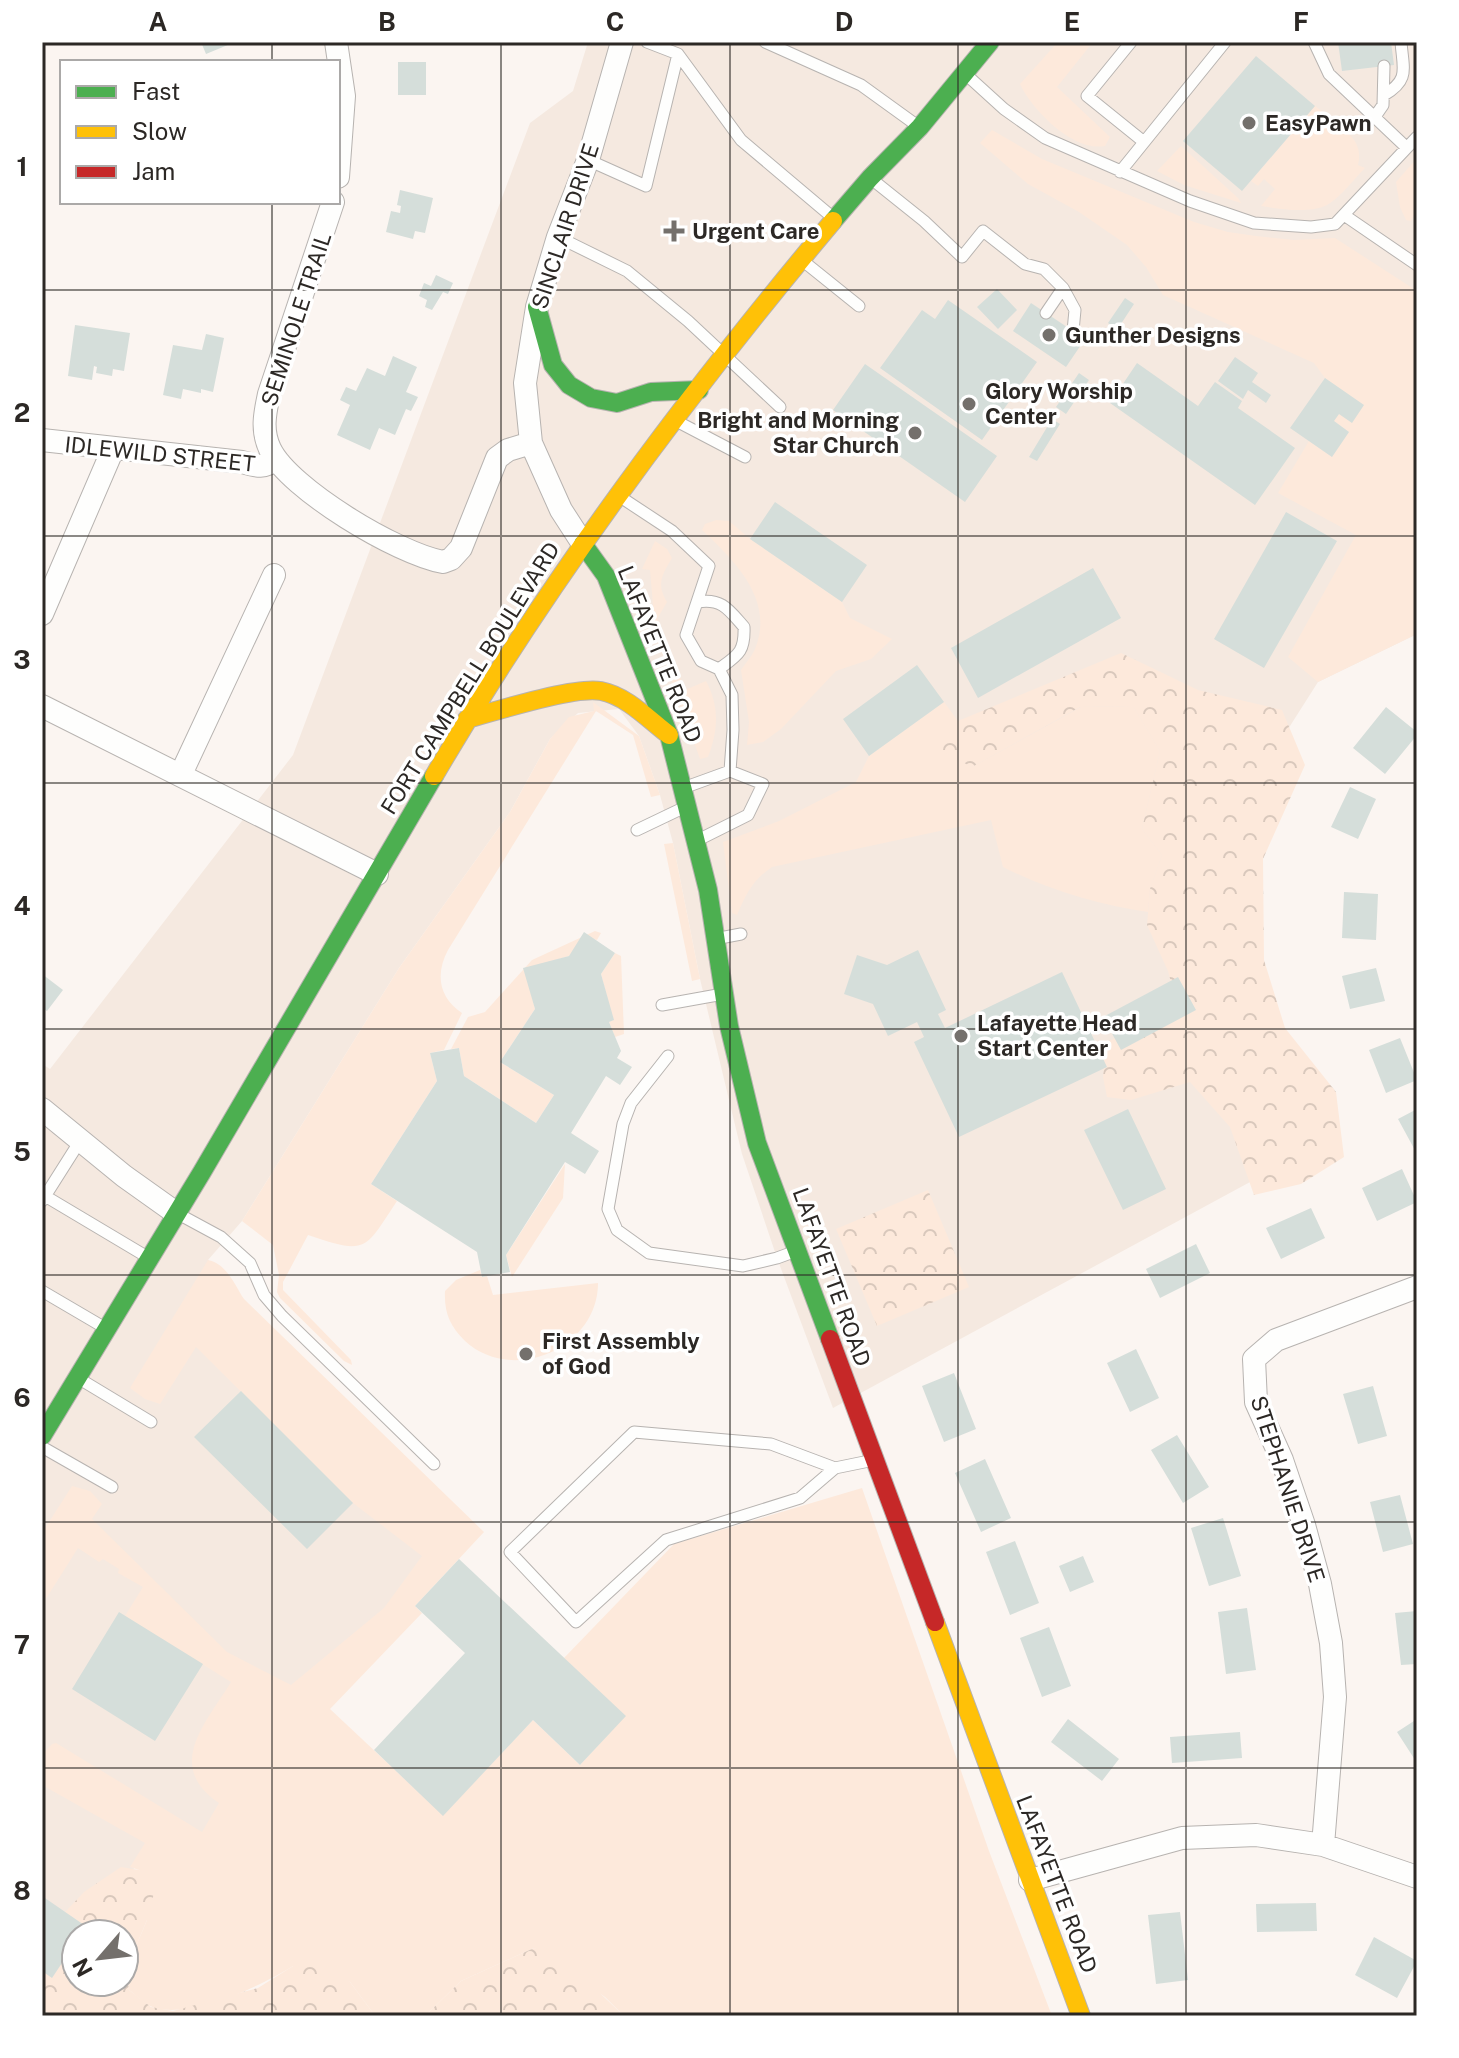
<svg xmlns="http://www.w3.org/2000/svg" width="1459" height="2058" viewBox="0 0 1459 2058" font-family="'Public Sans',sans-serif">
  <defs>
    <pattern id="forest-crowns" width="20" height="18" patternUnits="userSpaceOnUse" patternTransform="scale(2)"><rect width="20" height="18" fill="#fde9db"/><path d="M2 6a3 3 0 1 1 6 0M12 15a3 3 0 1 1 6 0" fill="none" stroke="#d9c8bc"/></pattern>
  </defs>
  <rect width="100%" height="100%" fill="#fbf5f1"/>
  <path fill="#f5e9e0" d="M588,42H1417V634L1318,682L1290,726L1242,817L1263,1175L833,1408L777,1258L742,1154L700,979L673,843L660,795L639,736L619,709L578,713L550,739L510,812L399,968L242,1221L208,1260L443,1552L203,1838L169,1817L89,1934H76L75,2016H42V1064L50,1069L293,755L530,123L573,91Z"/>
  <path fill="#fde9db" d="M1058,42H1093L1057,87L1110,137L1105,146C1073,152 1032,110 1020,84Z
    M1315,106L1333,120L1332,126C1351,132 1363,144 1358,165L1365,168C1354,179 1340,198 1327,205C1309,214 1280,209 1261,206L1275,189L1264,179L1258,186L1251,181Z
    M992,130L1042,159L1194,222L1228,232L1256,236L1294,240L1335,238L1417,291V634L1318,682L1288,657L1356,535L1278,493L1309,441L1332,457L1349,432L1334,421L1339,414L1352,422L1363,405L1325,378L1314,363L1163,295L1146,267L1127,245L1079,212L1028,184L980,143Z
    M1181,146L1238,198L1241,203L1184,185L1157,171Z
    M1417,158V209L1411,221L1406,220L1400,207L1396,182Z
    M716,520L729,521L750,539L842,602L850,618L892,639L871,659L836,671L781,729L763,742L747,745L749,722L741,670C745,664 752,656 755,649C775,600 735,561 702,530L705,524Z
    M655,541L667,549L672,558C662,575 656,584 667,602L657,619L685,690L706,681C720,707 718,731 708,757L700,759L645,607L653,605L650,570L642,569Z
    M593,702L639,736L660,795L651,797L633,735L596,711L448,950C435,974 439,998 462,1013L444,1050L430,1053L437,1081L371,1184L397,1201C364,1251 367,1255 308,1235L283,1282V1290L351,1360L352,1365L344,1361L280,1298L277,1292L279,1275L273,1245L242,1221L399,968L510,812L550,739L569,717L594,711Z
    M944,702L958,721L938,749L972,767L1081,707L1133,706L1160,751L1142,829L1162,855L1150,889L1148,912C1099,905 1048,890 1003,867L991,820L772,867C753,880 746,894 737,915L732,913L723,842L779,821L856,782L869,756Z
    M673,843L700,979L692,981L664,844Z
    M595,931L601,933L597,940L587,938L569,956L526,969L535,1009L500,1062L554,1095L536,1123L464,1076L459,1048L451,1049L468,1017L485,1012L532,960Z
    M615,953L621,956L624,1034L615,1037L609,1022L613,1020L601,974Z
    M565,1164L563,1198L512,1277L506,1255Z
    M208,1260C227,1264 234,1284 244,1299L484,1532L415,1606L422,1613L330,1709L443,1815L533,1720L580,1765L625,1716L564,1658L674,1544L862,1488L989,1851L1052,2016H624L605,1997L534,1948L461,1981L425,2016H384L373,2013L350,1982L293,1966C261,1986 193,2018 155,2008C145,2005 137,1996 129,1990L126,1970L147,1920L139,1870L130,1867L145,1843L42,1785V1755L52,1744L56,1743L202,1832L219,1803C164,1766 206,1723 231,1682L125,1616L143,1587L118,1573L119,1569L103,1559L99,1562L78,1548L42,1605V1533L72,1486L90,1491L102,1504L92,1519L227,1652L291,1685L384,1608L422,1556L353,1503L196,1347L160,1404L145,1399L130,1388Z
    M480,1270L482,1277L487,1276L493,1295L598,1283C598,1348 513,1385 465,1341C450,1326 444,1313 445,1291L456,1280Z"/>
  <path fill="url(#forest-crowns)" fill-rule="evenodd" d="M1121,653L1198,690L1282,710L1305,765L1263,859L1264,960L1285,1028L1336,1092L1344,1157L1301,1184L1254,1195L1230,1127L1190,1082L1131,1100L1107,1097L1103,1077L1106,1042L1146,1026L1175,997L1168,971L1147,925L1150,889L1162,855L1142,829L1160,751L1133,706L1080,707L972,767L937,749L958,721Z
    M928,1190L969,1287L877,1326L836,1229Z
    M121,1867L139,1870L154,1893L147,1920L126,1970L129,1990L151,2007L173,2011L258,1988L293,1966L324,1964L350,1982L373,2013L384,2016H54L42,2009V1930L52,1926L84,1892ZM76,1934H124V1982H76Z
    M534,1948L563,1958L624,2016H425L461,1981Z"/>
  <path fill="#d5deda" d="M201,42H235L206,54Z
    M1338,42H1391L1394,65L1342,71Z
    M1256,56L1315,106L1242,191L1183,141Z
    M398,62H426V95H398Z
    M400,190L433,198L425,233L415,231L413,239L386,232L391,211L400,213L401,206L397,205Z
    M436,275L453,283L448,294L443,292L432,310L425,307L427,300L419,296L424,283L431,286Z
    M997,289L1017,310L998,329L977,307Z
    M1125,298L1134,304L1117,330L1108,323Z
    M948,300L1037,362L982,440L880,368L922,310L935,319Z
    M1031,303L1085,339L1066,367L1013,331Z
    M75,325L130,333L124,371L113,369L112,376L96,373L97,367L94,366L92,380L68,376Z
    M206,334L224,338L213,392L201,389V393L183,389L181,399L163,395L173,345L202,350Z
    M393,356L417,367L406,392L418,397L411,411L406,409L395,435L379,428L370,450L337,435L350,405L340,400L346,387L356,391L367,368L385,376Z
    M1235,357L1258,373L1252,382L1271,395L1266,403L1248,390L1243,399L1218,381Z
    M1137,363L1198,406L1215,382L1242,401L1238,408L1295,448L1255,505L1110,403Z
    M865,364L997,456L965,502L833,410Z
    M1079,373L1089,380L1066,414L1056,407Z
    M1325,378L1364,405L1352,423L1339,414L1334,421L1349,432L1332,457L1290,428Z
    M1052,419L1060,424L1037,461L1029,457Z
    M775,502L867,565L842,602L750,539Z
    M1286,512L1337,541L1264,668L1214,639Z
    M1093,568L1121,618L978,698L951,648Z
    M917,665L944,702L869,756L843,719Z
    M1386,707L1417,732V735L1385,774L1353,748Z
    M1350,787L1376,799L1358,839L1331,827Z
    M1344,892L1378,894L1376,940L1342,938Z
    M584,932L615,953L601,974L614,1020L609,1022L621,1051L617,1058L632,1067L620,1085L606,1076L571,1133L599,1151L585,1174L565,1162L506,1255L510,1272L482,1277L477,1252L371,1184L437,1081L430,1053L459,1048L464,1076L536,1123L554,1095L500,1062L535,1009L523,968L569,956Z
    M918,950L946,1010L938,1014L945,1028L1062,972L1107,1067L959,1137L914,1042L924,1037L917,1022L888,1036L873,1004L844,994L857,955L887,965Z
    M1376,968L1385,1001L1350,1009L1342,976Z
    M42,974L63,990L47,1011L42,1008Z
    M1178,977L1196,1010L1121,1050L1103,1017Z
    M1400,1038L1417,1080L1386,1093L1369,1050Z
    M1128,1109L1166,1189L1123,1210L1084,1130Z
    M1417,1109V1154L1398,1119Z
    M1402,1169L1417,1202L1377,1221L1362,1188Z
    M1311,1208L1325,1238L1281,1259L1266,1228Z
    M1196,1244L1210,1273L1160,1298L1146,1269Z
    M1136,1349L1159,1398L1130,1412L1107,1363Z
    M954,1373L976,1429L944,1442L922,1386Z
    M1373,1386L1387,1436L1358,1444L1343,1394Z
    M241,1391L353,1503L307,1549L194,1437Z
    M1177,1435L1209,1487L1183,1503L1151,1450Z
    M985,1459L1011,1518L981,1532L955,1473Z
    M1400,1495L1413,1544L1383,1552L1370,1502Z
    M1223,1518L1241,1576L1209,1586L1191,1528Z
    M1015,1541L1039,1603L1010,1615L986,1552Z
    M1083,1556L1094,1582L1070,1592L1059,1566Z
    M459,1559L626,1716L580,1765L533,1720L443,1816L374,1750L465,1653L415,1606Z
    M1247,1608L1256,1670L1226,1674L1218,1612Z
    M1417,1611V1664L1401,1665L1395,1613Z
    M119,1612L203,1664L155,1741L72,1689Z
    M1049,1627L1071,1686L1042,1697L1020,1638Z
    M1068,1719L1119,1759L1102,1781L1051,1742Z
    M1417,1719V1763L1397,1732Z
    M1240,1732L1242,1758L1172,1763L1170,1737Z
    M42,1896L87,1927L82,1934H76V1942L52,1978L42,1971Z
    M1316,1903L1317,1931L1257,1932L1256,1904Z
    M1180,1912L1188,1980L1156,1984L1148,1915Z
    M1374,1937L1417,1961L1397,1998L1355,1975Z"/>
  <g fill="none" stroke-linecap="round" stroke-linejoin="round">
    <defs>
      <path id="lane" d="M647,42L678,54L741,140L831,216
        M765,42L861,85L915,124
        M1131,42L1087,96L1144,142
        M1314,42L1329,74L1406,147
        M971,79L1004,109L1045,138L1190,201L1254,223L1311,227L1335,224L1417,137
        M1384,95C1410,80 1403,69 1401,42
        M1374,118L1383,105L1384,66
        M588,160L646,186L678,54
        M1120,172L1225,42
        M874,181L924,221L962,257L983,231L1025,264L1044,269L1063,288L1046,313
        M1344,215L1417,265
        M558,237L627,271L688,321L780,407
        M808,265L859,306
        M1063,288L1075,310L1073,331
        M682,424L745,457
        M625,500L672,531L709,566L686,635L701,661L719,669L732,695L733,730L730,771
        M698,602C722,598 729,610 744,627C745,652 738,655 719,669
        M686,787L730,771L763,784L748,815L700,839
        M637,830L683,808
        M720,938L741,934
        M662,1005L723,994
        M668,1056L631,1103L623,1124L608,1209L617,1230L649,1253L743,1266L777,1258L796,1251
        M45,1196L144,1255
        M42,1201L80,1141
        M184,1217L221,1237L250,1263L264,1295L282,1316L434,1464
        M42,1291L100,1325
        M83,1381L151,1422
        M42,1447L112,1487
        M835,1468L800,1498L666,1540L576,1622L510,1552L634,1432L771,1444L835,1468L874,1460"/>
      <path id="street" d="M336,42L344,96L338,177
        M333,202L269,394C265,413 261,430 270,449C289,489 398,554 443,562L451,559L461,548L497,458L508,450L531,443
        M42,440L242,462C256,466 264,469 276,459
        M583,544L561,510L531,443L525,383L537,307L558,237L588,160L622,42
        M42,614L113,449
        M42,706L377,874
        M181,774L274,575
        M42,1109L124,1176L176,1213
        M1323,1845L1335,1697L1331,1643L1320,1584L1304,1525L1282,1460L1256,1402L1254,1359L1276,1340L1417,1287
        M1030,1880L1182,1838L1256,1835L1323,1845L1417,1877"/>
      <path id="fast" d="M833,221L870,178L920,127L990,42
        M537,307L553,365L569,385L591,398L617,403L651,392L699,390
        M583,544L606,576L669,735L708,890L729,1026L757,1143L830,1339
        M42,1436L202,1172L434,776"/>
      <path id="slow" d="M467,719C497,711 574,686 601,691C627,696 649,720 669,735
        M434,776C549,579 687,395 833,221
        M935,1622L1081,2016"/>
      <path id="jam" d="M830,1339L935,1622"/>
    </defs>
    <use href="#lane" stroke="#b7b3b0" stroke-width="13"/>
    <use href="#street" stroke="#b7b3b0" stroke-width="24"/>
    <use href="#fast" stroke="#b7b3b0" stroke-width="20"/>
    <use href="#slow" stroke="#b7b3b0" stroke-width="20"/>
    <use href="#jam" stroke="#b7b3b0" stroke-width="20"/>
    <use href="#lane" stroke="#fefefd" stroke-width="11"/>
    <use href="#street" stroke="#fefefd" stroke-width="22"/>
    <use href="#fast" stroke="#4caf50" stroke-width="18"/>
    <use href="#slow" stroke="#ffc107" stroke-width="18"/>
    <use href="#jam" stroke="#c62828" stroke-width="18"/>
  </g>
  <path fill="none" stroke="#2c2825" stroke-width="2" stroke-opacity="0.55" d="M272,42V62M501,42V2016M730,42V2016M958,42V2016M1186,42V2016M272,202V2016M42,290H1417M42,536H1417M42,783H1417M42,1029H1417M42,1275H1417M42,1522H1417M42,1768H1417"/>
  <g fill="#74706c" stroke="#fff" stroke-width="3">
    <circle cx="1249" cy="123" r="8"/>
    <path d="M670 219h8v8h8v8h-8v8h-8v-8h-8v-8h8z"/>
    <circle cx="1049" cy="335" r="8"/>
    <circle cx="969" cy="404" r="8"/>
    <circle cx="915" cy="433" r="8"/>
    <circle cx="961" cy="1036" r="8"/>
    <circle cx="526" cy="1354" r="8"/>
  </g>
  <g text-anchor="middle" stroke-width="7" stroke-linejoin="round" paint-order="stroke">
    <g font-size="22" font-weight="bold" fill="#2c2825" stroke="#fff" text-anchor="start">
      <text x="1265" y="131">EasyPawn</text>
      <text x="692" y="239">Urgent Care</text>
      <text x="1065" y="343">Gunther Designs</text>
      <text x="985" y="399">Glory Worship<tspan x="985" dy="25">Center</tspan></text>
      <text x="899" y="428" text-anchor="end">Bright and Morning<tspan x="899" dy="25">Star Church</tspan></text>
      <text x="977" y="1031">Lafayette Head<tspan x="977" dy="25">Start Center</tspan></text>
      <text x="542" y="1349">First Assembly<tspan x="542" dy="25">of God</tspan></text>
    </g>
    <g font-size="22" fill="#2c2825" stroke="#fff">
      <text transform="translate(565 226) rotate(-72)" y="8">SINCLAIR DRIVE</text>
      <text transform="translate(296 319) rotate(-72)" y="8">SEMINOLE TRAIL</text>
      <text transform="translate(160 454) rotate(6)" y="8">IDLEWILD STREET</text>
      <text transform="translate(660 654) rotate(68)" y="8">LAFAYETTE ROAD</text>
      <text transform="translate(470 678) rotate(-58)" y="8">FORT CAMPBELL BOULEVARD</text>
      <text transform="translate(832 1277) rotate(70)" y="8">LAFAYETTE ROAD</text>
      <text transform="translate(1288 1489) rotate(72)" y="8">STEPHANIE DRIVE</text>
      <text transform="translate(1057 1884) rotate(69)" y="8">LAFAYETTE ROAD</text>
    </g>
  </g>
  <rect width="1459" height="2058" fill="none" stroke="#ffffff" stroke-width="88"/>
  <rect x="60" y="60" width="280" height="144" fill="#ffffff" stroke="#aba9a8" stroke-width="2"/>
  <rect x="76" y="86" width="40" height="12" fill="#4caf50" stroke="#aba9a8" stroke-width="2"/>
  <text x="132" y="100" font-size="24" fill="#2c2825">Fast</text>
  <rect x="76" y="126" width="40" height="12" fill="#ffc107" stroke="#aba9a8" stroke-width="2"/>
  <text x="132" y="140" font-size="24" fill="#2c2825">Slow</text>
  <rect x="76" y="166" width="40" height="12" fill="#c62828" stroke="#aba9a8" stroke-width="2"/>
  <text x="132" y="180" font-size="24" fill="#2c2825">Jam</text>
  <g transform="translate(100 1958) rotate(242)"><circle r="38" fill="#ffffff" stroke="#aba9a8" stroke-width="2"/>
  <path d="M0-6L14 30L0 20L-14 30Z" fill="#74706c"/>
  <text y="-12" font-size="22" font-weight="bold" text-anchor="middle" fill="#2c2825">N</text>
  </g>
  <rect x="44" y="44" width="1371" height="1970" fill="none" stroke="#2c2825" stroke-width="3"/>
  <g font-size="26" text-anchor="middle" font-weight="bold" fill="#2c2825">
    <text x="158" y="31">A</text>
    <text x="387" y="31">B</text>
    <text x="615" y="31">C</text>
    <text x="844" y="31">D</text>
    <text x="1072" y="31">E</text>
    <text x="1301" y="31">F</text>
    <text x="22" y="176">1</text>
    <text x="22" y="422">2</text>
    <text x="22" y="669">3</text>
    <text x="22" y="915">4</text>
    <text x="22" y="1161">5</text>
    <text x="22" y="1407">6</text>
    <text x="22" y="1654">7</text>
    <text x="22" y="1900">8</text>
  </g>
</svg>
